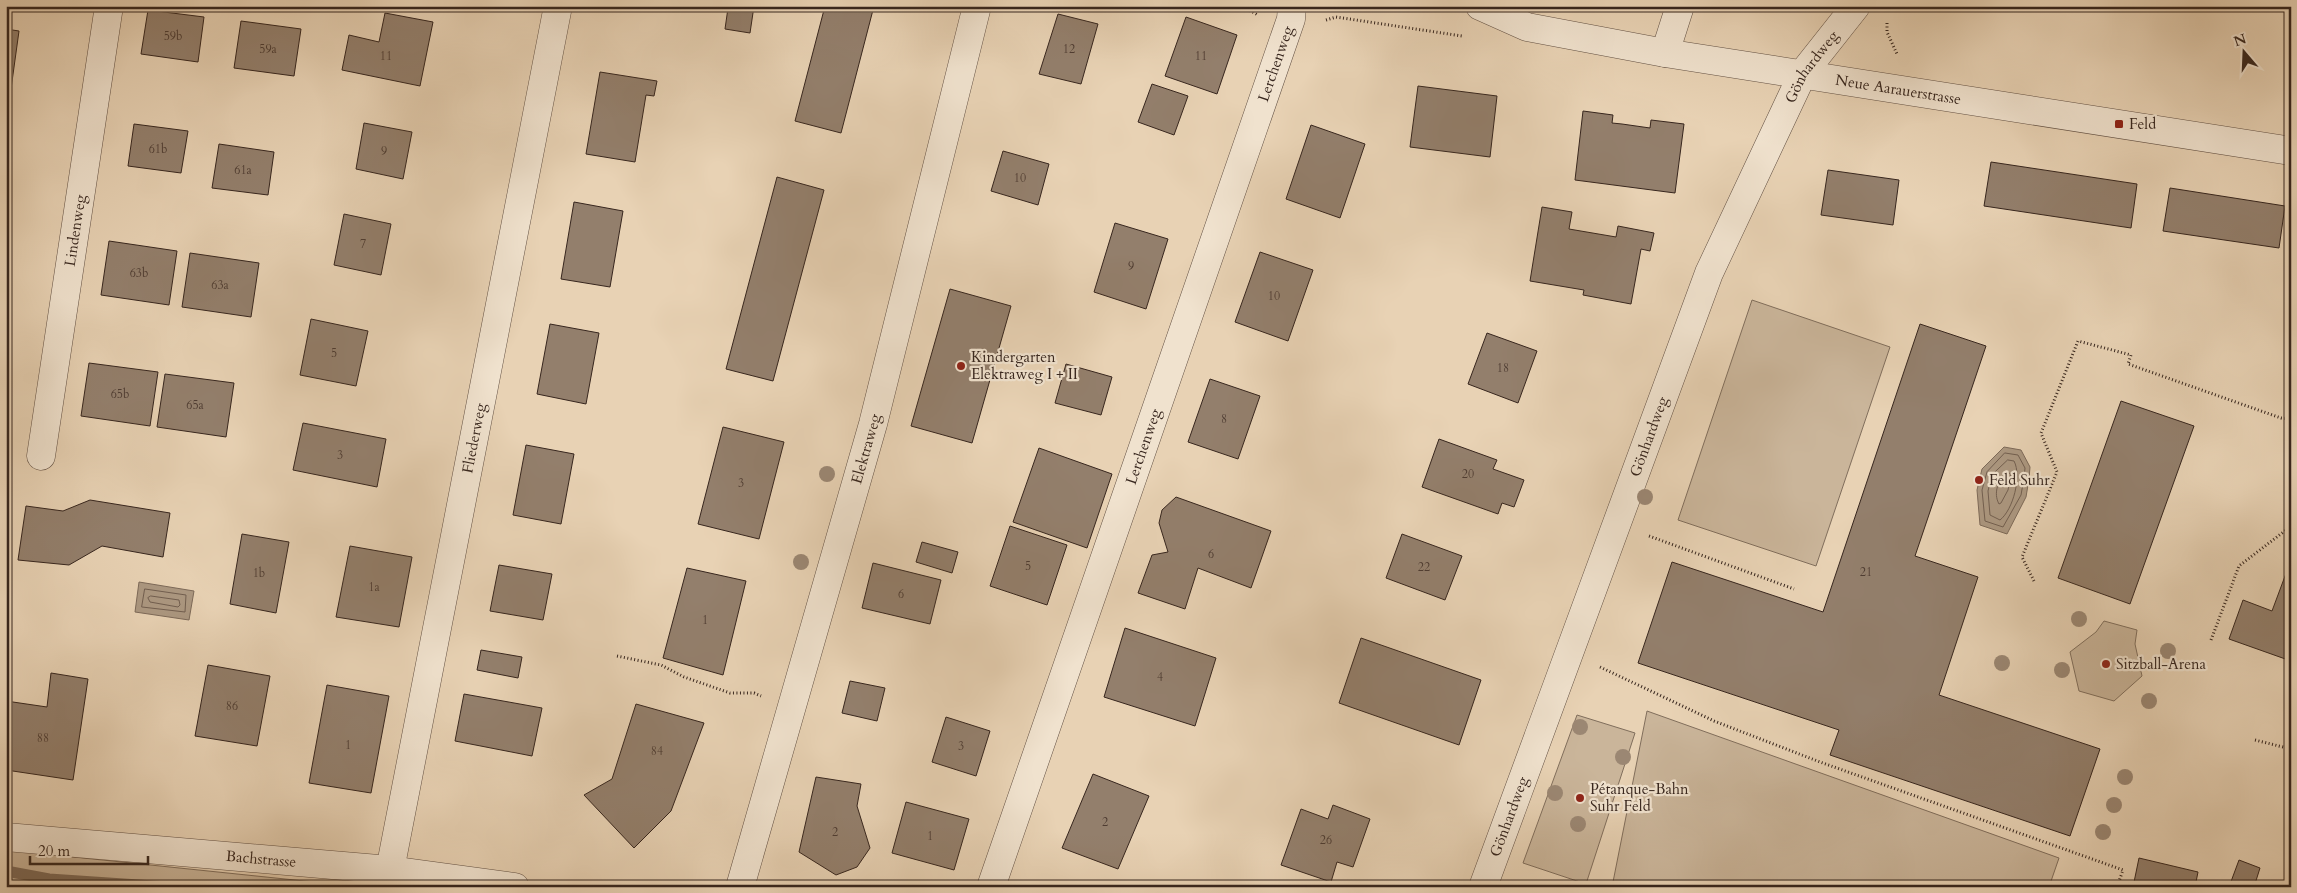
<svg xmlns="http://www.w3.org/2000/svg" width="2297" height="893" viewBox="0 0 2297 893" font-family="Cardo,serif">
  <rect width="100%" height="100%" fill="#e8d2b4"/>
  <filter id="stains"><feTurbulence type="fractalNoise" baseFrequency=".004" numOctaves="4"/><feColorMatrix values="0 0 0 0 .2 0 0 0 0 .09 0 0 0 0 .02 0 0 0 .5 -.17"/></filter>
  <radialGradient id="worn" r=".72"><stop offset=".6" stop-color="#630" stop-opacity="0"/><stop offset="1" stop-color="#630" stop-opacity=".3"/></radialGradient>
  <path fill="#cab59a" stroke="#806e5c" d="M1752,300L1890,347L1816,566L1678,520Z
    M2104,621L2137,630L2135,644L2142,676L2114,701L2079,691L2070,652L2096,632Z
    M1647,711L2059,858L2049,887H1612Z
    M1577,715L1635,733L1586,884L1523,863Z
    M6,850L362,887H6Z"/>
  <path fill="#ac9881" stroke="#7d6a59" d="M2004,447L2021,450L2030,467L2029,479L2026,497L2007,534L1980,525L1977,490L1982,469Z
    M139,582L194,591L189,620L135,612Z"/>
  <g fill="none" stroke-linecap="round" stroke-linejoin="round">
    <path stroke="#725f50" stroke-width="1" d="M2005,453L2018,455L2025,468L2024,478L2021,495L2003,527L1985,521L1982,490L1987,472Z
      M2008,460L2014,461C2022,476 2013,510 2000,520L1990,515L1988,491L1992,475Z
      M2007,472L2011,474L2008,490L2001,503L1999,504C1993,493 1998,480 2007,472Z
      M145,589L186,595L185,612L142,607Z
      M151,596L179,600L180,605L178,607L150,602L148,598Z"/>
    <path stroke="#7d6a59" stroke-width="11" d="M6,871L49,879L168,887"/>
  </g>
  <path fill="#937f6c" stroke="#37261e" d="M715,6H754L750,33L725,29L728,8Z
    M825,6H874L841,133L795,121Z
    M148,10L204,17L198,62L141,54Z
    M385,13L433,22L420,86L342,70L349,35L379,42Z
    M1058,14L1098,24L1081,84L1039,74Z
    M1186,17L1237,35L1217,94L1165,76Z
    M241,21L301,29L294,76L234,68Z
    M6,29L19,31L6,125Z
    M600,72L657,81L654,96L646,95L635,162L586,154Z
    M1152,84L1188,96L1174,135L1138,122Z
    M1418,86L1497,96L1490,157L1410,147Z
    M1583,111L1613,115L1612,123L1622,124L1650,128L1651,120L1684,124L1675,193L1575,180Z
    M364,123L412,132L403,179L356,169Z
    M134,124L188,131L181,173L128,166Z
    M1311,125L1365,144L1340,218L1286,199Z
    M219,144L274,152L268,195L212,188Z
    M1003,151L1049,164L1038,205L991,191Z
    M1991,162L2137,184L2131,228L1984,206Z
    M1828,170L1899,180L1893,225L1821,215Z
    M777,177L824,190L773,381L726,369Z
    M2170,188L2285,206L2279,248L2163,231Z
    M574,202L623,211L610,287L561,279Z
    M1542,207L1572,212L1569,229L1616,237L1618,226L1654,233L1650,251L1641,249L1631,304L1583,295L1584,290L1530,281Z
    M344,214L391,224L381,275L334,265Z
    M1115,223L1168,239L1146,309L1094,292Z
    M109,241L177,251L169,305L101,295Z
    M1260,252L1313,270L1288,341L1235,322Z
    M190,253L259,263L251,317L182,307Z
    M950,289L1011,306L972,443L911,426Z
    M311,319L368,331L356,386L300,375Z
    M550,324L599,333L586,404L537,394Z
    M1920,324L1986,346L1915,556L1978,577L1939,695L2100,749L2070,836L1830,755L1839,730L1638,663L1672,562L1823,612Z
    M1487,333L1537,351L1518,403L1468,384Z
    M89,363L158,372L150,426L81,416Z
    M1066,364L1112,377L1101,415L1055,403Z
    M165,374L234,383L226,437L157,427Z
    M1210,379L1260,396L1238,459L1188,442Z
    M2121,401L2194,426L2130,604L2058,578Z
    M303,423L386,439L377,487L293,470Z
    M723,427L784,442L759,539L698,524Z
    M1439,439L1497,460L1493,469L1524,480L1514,507L1502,503L1498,514L1422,487Z
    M526,445L574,454L561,524L513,515Z
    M1039,448L1112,474L1087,548L1013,522Z
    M1176,497L1271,531L1251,588L1198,568L1185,609L1138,593L1152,555L1168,552L1159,523L1162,510Z
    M90,500L170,513L163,557L102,546L69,565L18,560L26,506L63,511Z
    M1010,526L1067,545L1047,605L990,586Z
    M242,534L289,542L276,613L230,604Z
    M1402,534L1462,556L1445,600L1386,578Z
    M922,542L958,552L952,573L916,562Z
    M350,546L412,557L399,627L336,617Z
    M2291,560V661L2229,639L2243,600L2272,611Z
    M873,563L941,580L930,624L862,608Z
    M499,565L552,574L543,620L490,611Z
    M687,568L746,581L723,675L663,658Z
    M1125,628L1216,658L1195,726L1104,697Z
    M1361,638L1481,680L1459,745L1339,703Z
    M481,650L522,657L518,678L477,670Z
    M208,665L270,676L257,746L195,736Z
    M51,673L88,679L73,780L6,770V701L47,707Z
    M850,681L885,688L877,721L842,713Z
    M327,685L389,696L371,793L309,783Z
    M464,694L542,708L532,756L455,741Z
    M636,704L704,723L671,811L634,848L584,795L612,779Z
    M946,717L990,731L976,776L932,762Z
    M1093,774L1149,796L1118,869L1062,848Z
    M816,777L861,784L857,806L870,848L857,867L836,875L799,852Z
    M906,802L969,819L954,870L892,853Z
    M1333,805L1370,819L1353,867L1337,862L1331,882L1281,865L1301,809L1328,819Z
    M2139,858L2198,872L2195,887H2133Z
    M2239,860L2260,868L2254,887H2229Z"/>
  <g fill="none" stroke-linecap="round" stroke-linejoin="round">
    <defs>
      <g id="minor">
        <path id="s1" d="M1480,6L1527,27L1665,53L2291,151"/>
        <path d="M1665,53L1680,6"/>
        <path id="s2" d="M41,456L109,6"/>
        <path id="s3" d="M6,837L390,870L515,887"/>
        <path id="s4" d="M390,870L558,6"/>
        <path id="s5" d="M740,887L873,424L977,6"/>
        <path id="s6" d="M991,887L1291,19L1292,6"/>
        <path id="s7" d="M1483,887L1709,273L1803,73L1856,6"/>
      </g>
    </defs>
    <use href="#minor" stroke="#635144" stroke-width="29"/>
    <path stroke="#37261e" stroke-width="3" stroke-dasharray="1 2.5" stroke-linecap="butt" d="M1222,6L1249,10L1258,15
      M1326,20L1336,17L1462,36
      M1887,23V32L1897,54
      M1649,536L1794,589
      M2034,581L2022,557L2057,472L2041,433L2078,341L2131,355L2128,364L2281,418L2291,419
      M2211,640L2239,566L2286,530L2291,518
      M617,656L661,665L684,677L730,693H754L761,696
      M1600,667L1714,721L1820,762L2123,870L2117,887
      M2255,740L2291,749"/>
    <use href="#minor" stroke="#f0e2ce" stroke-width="28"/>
  </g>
  <g fill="#9b8773">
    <circle cx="827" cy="474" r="8"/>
    <circle cx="1645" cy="497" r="8"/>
    <circle cx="801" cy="562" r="8"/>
    <circle cx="2079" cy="619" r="8"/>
    <circle cx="2168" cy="651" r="8"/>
    <circle cx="2002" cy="663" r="8"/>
    <circle cx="2062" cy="670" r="8"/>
    <circle cx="2149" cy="701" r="8"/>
    <circle cx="1580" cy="727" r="8"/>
    <circle cx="1623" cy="757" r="8"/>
    <circle cx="2125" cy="777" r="8"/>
    <circle cx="1555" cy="793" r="8"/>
    <circle cx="2114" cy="805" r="8"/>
    <circle cx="1578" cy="824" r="8"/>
    <circle cx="2103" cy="832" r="8"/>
  </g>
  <g fill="#8f2418" stroke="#f0e2ce" stroke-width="2">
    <rect x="2114" y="119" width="10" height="10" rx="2.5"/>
    <circle cx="961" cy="366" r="5"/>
    <circle cx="1979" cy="480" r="5"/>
    <circle cx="2106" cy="664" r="5"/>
    <circle cx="1580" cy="798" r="5"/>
  </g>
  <g text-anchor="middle" stroke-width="4.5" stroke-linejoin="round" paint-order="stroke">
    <g font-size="12" fill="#4e3c32">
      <text x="173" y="40">59b</text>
      <text x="268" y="53">59a</text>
      <text x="1069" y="53">12</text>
      <text x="386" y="60">11</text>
      <text x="1201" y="60">11</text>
      <text x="158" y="153">61b</text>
      <text x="384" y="155">9</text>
      <text x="243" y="174">61a</text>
      <text x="1020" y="182">10</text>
      <text x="363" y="248">7</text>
      <text x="1131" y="270">9</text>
      <text x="139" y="277">63b</text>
      <text x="220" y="289">63a</text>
      <text x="1274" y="300">10</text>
      <text x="334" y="357">5</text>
      <text x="1503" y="372">18</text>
      <text x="120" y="398">65b</text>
      <text x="195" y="409">65a</text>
      <text x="1224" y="423">8</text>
      <text x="340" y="459">3</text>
      <text x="1468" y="478">20</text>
      <text x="741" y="487">3</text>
      <text x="1211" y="558">6</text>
      <text x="1028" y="570">5</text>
      <text x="1424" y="571">22</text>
      <text x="1866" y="576">21</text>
      <text x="259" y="577">1b</text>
      <text x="374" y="591">1a</text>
      <text x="901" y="598">6</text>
      <text x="705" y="624">1</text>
      <text x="1160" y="681">4</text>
      <text x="232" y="710">86</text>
      <text x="43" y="742">88</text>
      <text x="348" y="749">1</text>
      <text x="961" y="750">3</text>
      <text x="657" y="755">84</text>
      <text x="1105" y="826">2</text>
      <text x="835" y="836">2</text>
      <text x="930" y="840">1</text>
      <text x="1326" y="844">26</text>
    </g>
    <g font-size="15" fill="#37261e" stroke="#f0e2ce">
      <text dy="5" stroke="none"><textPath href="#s6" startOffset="871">Lerchenweg</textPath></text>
      <text dy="5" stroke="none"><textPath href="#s7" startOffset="885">Gönhardweg</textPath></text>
      <text dy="5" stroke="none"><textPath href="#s1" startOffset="428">Neue Aarauerstrasse</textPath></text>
      <text dy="5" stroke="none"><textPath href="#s2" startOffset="228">Lindenweg</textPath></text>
      <text dy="5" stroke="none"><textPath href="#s7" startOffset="480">Gönhardweg</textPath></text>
      <text dy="5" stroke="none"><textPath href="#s4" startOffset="440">Fliederweg</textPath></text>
      <text dy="5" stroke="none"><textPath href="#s6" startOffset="466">Lerchenweg</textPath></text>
      <text dy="5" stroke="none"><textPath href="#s5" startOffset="456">Elektraweg</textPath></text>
      <text dy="5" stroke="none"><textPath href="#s7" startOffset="75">Gönhardweg</textPath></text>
      <text dy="5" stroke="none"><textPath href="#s3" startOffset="256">Bachstrasse</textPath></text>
    </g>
    <g font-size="15" fill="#37261e" stroke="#f0e2ce" text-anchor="start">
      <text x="2129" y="129">Feld</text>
      <text x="971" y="362">Kindergarten<tspan x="971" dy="17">Elektraweg I + II</tspan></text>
      <text x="1989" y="485">Feld Suhr</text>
      <text x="2116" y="669">Sitzball-Arena</text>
      <text x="1590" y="794">Pétanque-Bahn<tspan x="1590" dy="17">Suhr Feld</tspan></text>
    </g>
  </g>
  <rect width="2297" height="893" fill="none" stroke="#e8d2b4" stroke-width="25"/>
  <rect x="8" y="8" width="2282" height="878" fill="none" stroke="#37261e" stroke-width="2.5"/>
  <rect x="12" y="12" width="2272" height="868" fill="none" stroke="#37261e"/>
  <g transform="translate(2244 52) rotate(341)" stroke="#f0e2ce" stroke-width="4" paint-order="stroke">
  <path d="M0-4L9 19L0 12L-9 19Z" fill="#37261e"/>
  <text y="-8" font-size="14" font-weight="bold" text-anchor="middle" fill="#37261e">N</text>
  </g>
  <path d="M30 856v8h118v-8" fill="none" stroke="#37261e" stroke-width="2.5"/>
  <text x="38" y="856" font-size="15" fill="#37261e" stroke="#f0e2ce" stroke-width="4" paint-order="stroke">20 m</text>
  <rect width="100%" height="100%" filter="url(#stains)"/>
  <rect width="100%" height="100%" fill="url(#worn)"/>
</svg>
